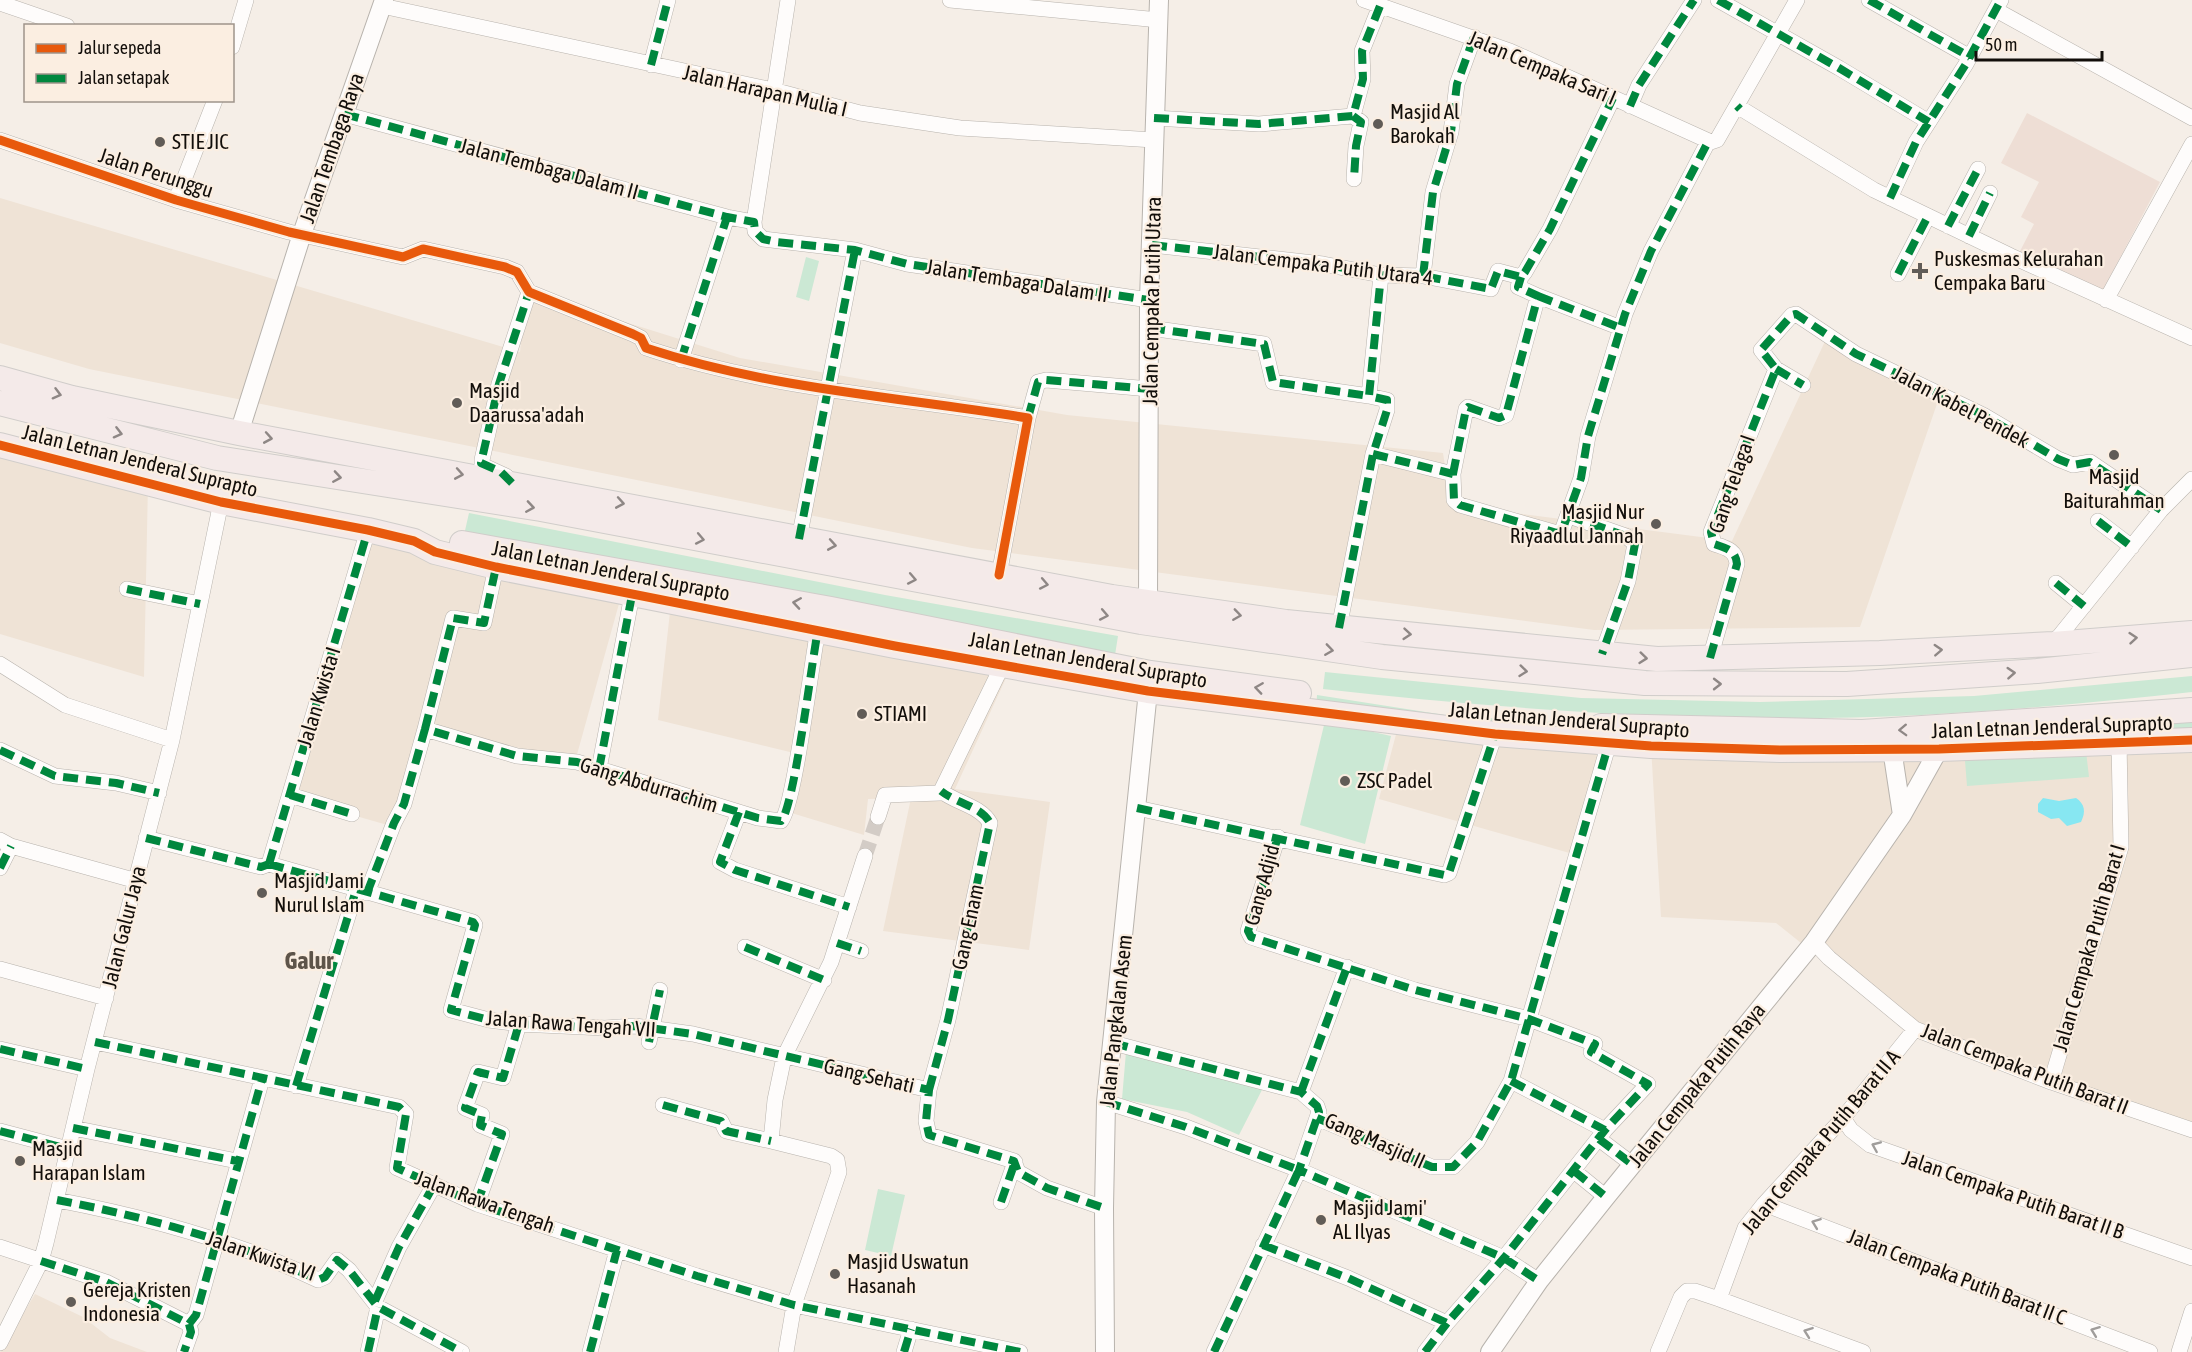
<svg xmlns="http://www.w3.org/2000/svg" width="2192" height="1352" viewBox="0 0 2192 1352" font-family="'Asap Condensed',sans-serif">
  <rect width="100%" height="100%" fill="#f5eee7"/>
  <path fill="#efe3d6" d="M0,198L520,352L526,291L740,358L1067,415L1443,453L1451,505L1732,541L1827,337L1939,398L1860,627L1594,630L972,548L89,369L0,343Z
    M0,444L148,483L144,677L0,634Z
    M368,530L622,593L576,758L420,730L398,828L293,798Z
    M671,603L1012,665L955,789L1050,802L1029,950L883,931L911,798L868,799L864,835L785,811L794,753L658,720Z
    M1399,723L1609,743L1580,856L1379,799Z
    M2192,740V1133L1913,1033L1776,923L1661,917L1651,746Z
    M35,1294L83,1317L110,1338L147,1352H0Z"/>
  <path fill="#eeded5" d="M2027,113L2160,182L2101,294L2018,255L2034,224L2021,217L2039,182L2001,163Z"/>
  <path fill="#cbe8d4" d="M806,257L819,261L809,301L796,297Z
    M469,513L885,595L1118,636L1115,655L464,535Z
    M1325,672L1581,698L1760,702L1974,696L2192,676V692C2102,702 2011,710 1921,715C1722,725 1521,711 1323,689Z
    M1317,695L1451,716L1692,730L2192,708V740L2085,743L2089,777L1967,786L1964,748L1871,749L1316,711Z
    M1325,721L1391,736L1365,844L1300,825Z
    M1126,1052L1266,1082L1239,1135L1187,1112L1122,1099Z
    M878,1189L905,1195L891,1256L865,1250Z"/>
  <path fill="#87e7f2" d="M2043,798L2059,801L2076,798C2085,804 2086,812 2081,822L2067,826L2059,818L2051,819L2038,812V804Z"/>
  <g fill="none" stroke-linecap="round" stroke-linejoin="round">
    <path stroke="#d3ccc6" stroke-width="15" stroke-dasharray="15 8" stroke-linecap="butt" d="M865,856L878,817"/>
    <defs>
      <path id="minor" d="M788,0L754,222L755,231L763,239L855,250L907,264L1149,300
        M950,0L1159,20
        M1364,0L1510,51L1711,142L1717,140L1797,0
        M1718,0L1839,68L1929,122
        M1869,0L1970,57
        M0,3L67,26
        M382,6L773,90L860,113L960,128L1154,140
        M1996,10L2192,118
        M232,47L246,0
        M651,65L668,0
        M1630,106L1639,85L1694,0
        M1737,106L1874,190L2011,256L2192,338
        M344,114L727,217L754,222
        M1353,116L1361,122L1356,146L1354,179
        M1154,118L1259,124L1353,116L1363,79L1362,51L1380,6
        M0,140L176,200L289,232L403,257L423,249L505,267L517,272L529,292L633,334L641,338L646,348C769,389 900,397 1028,418L999,575
        M1890,198L1916,142L1966,64L2001,0
        M176,200L215,100
        M1948,226L1978,169
        M1969,236L1990,193
        M1152,245L1323,264L1381,275L1423,276L1491,289L1498,271L1521,277L1525,272L1550,229L1613,98
        M1898,274L1928,216
        M1423,276L1433,192L1451,132L1457,84L1474,37
        M1538,296L1621,328
        M2106,300L2192,144
        M1150,328L1264,344L1273,382L1369,396
        M681,360L727,217
        M1776,369L1803,385
        M1028,418L1038,382L1046,380L1150,389
        M1373,454L1453,474L1454,500L1460,505L1557,533L1562,531L1581,478L1588,436L1625,314L1651,251L1708,142
        M1453,474L1466,409L1468,407L1499,418L1506,415L1538,296L1518,287L1521,277
        M506,476L482,465V460L499,384L529,292
        M1569,516L1626,536L1635,544L1628,581L1602,654
        M2098,521L2132,547
        M799,539L855,250
        M2056,583L2084,606
        M127,589L200,604
        M1339,628L1373,454L1387,410V400L1369,396L1381,275
        M2053,644L2161,510L2192,479
        M1710,658L1737,564C1736,550 1726,548 1714,544L1711,532L1776,369L1761,350L1792,315L1796,314L1856,354L1983,415L2058,459L2073,465L2090,462L2161,510
        M0,664L65,705L172,740
        M425,729L453,618L484,623L496,567
        M0,750L55,776L116,783L159,793
        M599,769L632,595
        M290,795L352,814
        M1137,808L1444,875L1449,873L1495,734
        M739,812L720,862L735,870L849,907
        M878,817L885,795L940,793L1003,664
        M146,838L261,867L269,864
        M0,840L11,846L137,881
        M269,864L473,922L475,925L451,1010L489,1020L519,1024L605,1028L635,1026L693,1034L929,1090L926,1121L929,1135L1014,1161L1018,1172L1047,1188L1104,1208
        M269,864L368,530
        M0,868L11,846
        M367,893L394,823L404,804L425,729L517,756L577,762L758,818L781,821C794,809 812,659 818,630
        M1814,942L1829,958L1915,1029L2051,1082L2192,1130
        M837,943L861,951
        M745,947L824,980
        M0,969L106,998
        M95,1042L399,1107L406,1114L397,1168L477,1204L697,1276L794,1305L1020,1352
        M649,1042L660,990
        M1113,1043L1301,1092L1317,1106L1319,1112L1299,1170L1504,1258L1539,1281
        M0,1049L87,1069
        M1511,1081L1605,1130
        M2051,1082L2121,847L2119,741
        M296,1086L356,890
        M929,1090L948,1020L990,823C981,806 956,803 941,791
        M1301,1092L1347,967
        M1106,1102L1186,1127L1299,1170L1214,1352
        M663,1105L721,1121L726,1131L771,1141
        M1317,1118L1432,1167H1453L1477,1142L1511,1081L1609,743
        M1843,1118L1851,1130L1870,1145L2192,1258
        M73,1128L237,1161
        M0,1131L68,1149
        M1599,1139L1632,1164
        M1574,1171L1606,1197
        M57,1200C146,1217 236,1241 318,1280L325,1277L337,1260L349,1270L378,1307L462,1352
        M1001,1202L1015,1162
        M477,1204L502,1134L480,1125L482,1115L465,1108L478,1072L503,1078L519,1024
        M1764,1204L2150,1352
        M1263,1245L1348,1278L1447,1323L1504,1258L1605,1130L1648,1084L1591,1052L1595,1044L1529,1019L1415,990L1251,937L1248,931L1278,837
        M0,1247L106,1282L189,1324L191,1332L184,1352
        M1719,1299L1863,1352
        M375,1301L399,1247L434,1185
        M189,1324L196,1315L262,1079
        M0,1343L41,1261L46,1243L87,1069L172,740L221,502
        M368,1352L378,1307
        M590,1352L617,1250
        M786,1352L794,1305L839,1172L837,1160L831,1156L771,1141L775,1100L784,1057L831,962L865,856
        M904,1352L911,1329
        M1425,1352L1447,1323
        M1658,1352L1681,1297L1687,1291H1695L1719,1299L1745,1228L1764,1204L1843,1118L1915,1029
        M2179,1352L2192,1311"/>
      <path id="tertiary" d="M239,433L302,234L384,0
        M1148,602L1149,300L1159,0
        M1892,749L1902,815
        M1105,1352L1104,1208L1106,1102L1148,691
        M1490,1352L1539,1281L1606,1197L1814,942L1902,815L1939,749"/>
      <path id="primary" d="M0,378L72,398L239,433L1112,597L1286,622L1657,659L1880,653L2053,644L2192,633
        M0,403L217,458L541,509L1141,622L1382,657L1645,683L1847,684L2037,671L2192,655
        M0,445L221,502L368,530L414,541L435,552L496,567L895,646L1148,691L1495,734L1651,746L1780,750L1939,749L2192,740
        M462,543L831,609L1150,673L1299,693
        M1601,726L1862,732L2192,710"/>
    </defs>
    <use href="#minor" stroke="#b8b3ad" stroke-width="16"/>
    <use href="#tertiary" stroke="#b8b3ad" stroke-width="20"/>
    <use href="#primary" stroke="#d0cdca" stroke-width="26"/>
    <use href="#minor" stroke="#fefcfb" stroke-width="15"/>
    <use href="#tertiary" stroke="#fefcfb" stroke-width="18"/>
    <use href="#primary" stroke="#f4eae9" stroke-width="24"/>
    <path stroke="#00873e" stroke-width="8" stroke-dasharray="15 8" stroke-linecap="butt" d="M1718,0L1839,68L1929,122
      M1869,0L1970,57
      M651,65L668,0
      M1630,106L1639,85L1694,0
      M1737,106L1740,109
      M344,114L727,217L754,222L755,231L763,239L776,242L855,250L907,264L1149,300
      M1353,116L1361,122L1356,146L1354,179
      M1154,118L1259,124L1353,116L1363,79L1362,51L1380,6
      M1890,198L1916,142L1966,64L2001,0
      M1948,226L1978,169
      M1969,236L1990,193
      M1152,245L1323,264L1381,275L1423,276L1491,289L1498,271L1521,277L1525,272L1550,229L1613,98
      M1898,274L1928,216
      M1423,276L1433,192L1451,132L1457,84L1474,37
      M1538,296L1621,328
      M1150,328L1264,344L1273,382L1369,396
      M681,360L727,217
      M1776,369L1803,385
      M1028,418L1038,382L1046,380L1150,389
      M1373,454L1453,474L1454,500L1460,505L1557,533L1562,531L1581,478L1588,436L1625,314L1651,251L1708,142
      M1453,474L1466,409L1468,407L1499,418L1506,415L1538,296L1518,287L1521,277
      M512,483L501,472L481,463L499,384L529,292
      M1569,516L1626,536L1635,544L1628,581L1602,654
      M2098,521L2132,547
      M799,539L855,250
      M2056,583L2084,606
      M127,589L200,604
      M1339,628L1373,454L1387,410V400L1369,396L1381,275
      M1710,658L1737,564C1736,550 1726,548 1714,544L1711,532L1776,369L1761,350L1792,315L1796,314L1856,354L1983,415L2058,459L2073,465L2090,462L2161,510
      M425,729L453,618L484,623L496,567
      M0,750L55,776L116,783L159,793
      M599,769L632,595
      M290,795L352,814
      M1137,808L1444,875L1449,873L1495,734
      M739,812L720,862L735,870L849,907
      M146,838L261,867L269,864
      M269,864L473,922L475,925L451,1010L489,1020L519,1024L605,1028L635,1026L693,1034L929,1090L926,1121L929,1135L1014,1161L1018,1172L1047,1188L1104,1208
      M269,864L368,530
      M0,868L11,846
      M367,893L394,823L404,804L425,729L517,756L577,762L758,818L781,821C794,809 812,659 818,630
      M837,943L861,951
      M745,947L824,980
      M95,1042L399,1107L406,1114L397,1168L477,1204L697,1276L794,1305L1020,1352
      M649,1042L660,990
      M1113,1043L1301,1092L1317,1106L1319,1112L1299,1170L1504,1258L1539,1281
      M0,1049L87,1069
      M1511,1081L1605,1130
      M296,1086L356,890
      M929,1090L948,1020L990,823C981,806 956,803 941,791
      M1301,1092L1347,967
      M1106,1102L1186,1127L1299,1170L1214,1352
      M663,1105L721,1121L726,1131L771,1141
      M1317,1118L1432,1167H1453L1477,1142L1511,1081L1609,743
      M73,1128L237,1161
      M0,1131L68,1149
      M1599,1139L1632,1164
      M1574,1171L1606,1197
      M57,1200C146,1217 236,1241 318,1280L325,1277L337,1260L349,1270L378,1307L462,1352
      M1001,1202L1015,1162
      M477,1204L502,1134L480,1125L482,1115L465,1108L478,1072L503,1078L519,1024
      M1263,1245L1348,1278L1447,1323L1504,1258L1605,1130L1648,1084L1591,1052L1595,1044L1529,1019L1415,990L1251,937L1248,931L1278,837
      M41,1261L106,1282L189,1324L191,1332L184,1352
      M375,1301L399,1247L434,1185
      M189,1324L196,1315L262,1079
      M368,1352L378,1307
      M590,1352L617,1250
      M904,1352L911,1329
      M1425,1352L1447,1323"/>
    <defs>
      <path id="cycleway" d="M0,140L176,200L289,232L403,257L423,249L505,267L517,272L529,292L633,334L641,338L646,348C769,389 900,397 1028,418L999,575
        M0,445L221,502L368,530L414,541L435,552L496,567L895,646L1148,691L1495,734L1651,746L1780,750L1939,749L2192,740"/>
    </defs>
    <use href="#cycleway" stroke="#fbeee1" stroke-width="13"/>
    <use href="#cycleway" stroke="#e8590c" stroke-width="9"/>
  </g>
  <defs><path id="oneway-chevron" d="M-2-3.5L2.5 0L-2 3.5" fill="none" stroke-width="1.6" stroke-linecap="round" stroke-linejoin="round" transform="scale(1.5)"/></defs>
  <g stroke="#8e8785">
    <use href="#oneway-chevron" transform="translate(57 394) rotate(15)"/>
    <use href="#oneway-chevron" transform="translate(118 433) rotate(14)"/>
    <use href="#oneway-chevron" transform="translate(268 438) rotate(10)"/>
    <use href="#oneway-chevron" transform="translate(459 474) rotate(10)"/>
    <use href="#oneway-chevron" transform="translate(337 477) rotate(9)"/>
    <use href="#oneway-chevron" transform="translate(620 503) rotate(10)"/>
    <use href="#oneway-chevron" transform="translate(530 507) rotate(9)"/>
    <use href="#oneway-chevron" transform="translate(700 539) rotate(11)"/>
    <use href="#oneway-chevron" transform="translate(832 545) rotate(10)"/>
    <use href="#oneway-chevron" transform="translate(912 579) rotate(11)"/>
    <use href="#oneway-chevron" transform="translate(1044 584) rotate(11)"/>
    <use href="#oneway-chevron" transform="translate(797 603) rotate(-171)"/>
    <use href="#oneway-chevron" transform="translate(1104 615) rotate(11)"/>
    <use href="#oneway-chevron" transform="translate(1237 615) rotate(8)"/>
    <use href="#oneway-chevron" transform="translate(1407 634) rotate(5)"/>
    <use href="#oneway-chevron" transform="translate(2133 638) rotate(-5)"/>
    <use href="#oneway-chevron" transform="translate(1329 650) rotate(8)"/>
    <use href="#oneway-chevron" transform="translate(1938 650) rotate(-3)"/>
    <use href="#oneway-chevron" transform="translate(1643 658) rotate(6)"/>
    <use href="#oneway-chevron" transform="translate(1523 671) rotate(6)"/>
    <use href="#oneway-chevron" transform="translate(2011 673) rotate(-4)"/>
    <use href="#oneway-chevron" transform="translate(1717 684)"/>
    <use href="#oneway-chevron" transform="translate(1259 688) rotate(-172)"/>
    <use href="#oneway-chevron" transform="translate(1903 730) rotate(178)"/>
  </g>
  <g stroke="#a09d9b">
    <use href="#oneway-chevron" transform="translate(1876 1146) rotate(-157)"/>
    <use href="#oneway-chevron" transform="translate(1816 1223) rotate(-159)"/>
    <use href="#oneway-chevron" transform="translate(2095 1331) rotate(-159)"/>
    <use href="#oneway-chevron" transform="translate(1808 1332) rotate(-160)"/>
  </g>
  <g fill="#615c57" stroke="#fbeee1" stroke-width="2">
    <circle cx="1378" cy="124" r="6"/>
    <circle cx="160" cy="142" r="6"/>
    <path d="M1917 262h6v6h6v6h-6v6h-6v-6h-6v-6h6z"/>
    <circle cx="457" cy="403" r="6"/>
    <circle cx="2114" cy="455" r="6"/>
    <circle cx="1656" cy="524" r="6"/>
    <circle cx="862" cy="714" r="6"/>
    <circle cx="1345" cy="781" r="6"/>
    <circle cx="262" cy="893" r="6"/>
    <circle cx="20" cy="1161" r="6"/>
    <circle cx="1321" cy="1220" r="6"/>
    <circle cx="835" cy="1274" r="6"/>
    <circle cx="71" cy="1302" r="6"/>
  </g>
  <g text-anchor="middle" stroke-width="4.5" stroke-linejoin="round" paint-order="stroke">
    <g font-size="21" fill="#120e0a" stroke="#fbeee1">
      <text transform="translate(1542 68) rotate(23)" y="7">Jalan Cempaka Sari I</text>
      <text transform="translate(765 91) rotate(13)" y="7">Jalan Harapan Mulia I</text>
      <text transform="translate(332 148) rotate(-71)" y="7">Jalan Tembaga Raya</text>
      <text transform="translate(549 169) rotate(15)" y="7">Jalan Tembaga Dalam II</text>
      <text transform="translate(156 173) rotate(18)" y="7">Jalan Perunggu</text>
      <text transform="translate(1323 265) rotate(7)" y="7">Jalan Cempaka Putih Utara 4</text>
      <text transform="translate(1017 281) rotate(9)" y="7">Jalan Tembaga Dalam II</text>
      <text transform="translate(1152 301) rotate(-89)" y="7">Jalan Cempaka Putih Utara</text>
      <text transform="translate(1961 407) rotate(28)" y="7">Jalan Kabel Pendek</text>
      <text transform="translate(140 461) rotate(14)" y="7">Jalan Letnan Jenderal Suprapto</text>
      <text transform="translate(1732 484) rotate(-71)" y="7">Gang Telaga I</text>
      <text transform="translate(611 571) rotate(11)" y="7">Jalan Letnan Jenderal Suprapto</text>
      <text transform="translate(1088 660) rotate(10)" y="7">Jalan Letnan Jenderal Suprapto</text>
      <text transform="translate(319 697) rotate(-73)" y="7">Jalan Kwista I</text>
      <text transform="translate(1569 720) rotate(5)" y="7">Jalan Letnan Jenderal Suprapto</text>
      <text transform="translate(2052 727) rotate(-2)" y="7">Jalan Letnan Jenderal Suprapto</text>
      <text transform="translate(649 785) rotate(17)" y="7">Gang Abdurrachim</text>
      <text transform="translate(1262 885) rotate(-75)" y="7">Gang Adjid</text>
      <text transform="translate(124 927) rotate(-76)" y="7">Jalan Galur Jaya</text>
      <text transform="translate(968 927) rotate(-78)" y="7">Gang Enam</text>
      <text transform="translate(2089 948) rotate(-74)" y="7">Jalan Cempaka Putih Barat I</text>
      <text transform="translate(1116 1021) rotate(-84)" y="7">Jalan Pangkalan Asem</text>
      <text transform="translate(571 1024) rotate(4)" y="7">Jalan Rawa Tengah VII</text>
      <text transform="translate(2025 1069) rotate(21)" y="7">Jalan Cempaka Putih Barat II</text>
      <text transform="translate(869 1076) rotate(13)" y="7">Gang Sehati</text>
      <text transform="translate(1697 1085) rotate(-51)" y="7">Jalan Cempaka Putih Raya</text>
      <text transform="translate(1375 1141) rotate(24)" y="7">Gang Masjid II</text>
      <text transform="translate(1821 1142) rotate(-50)" y="7">Jalan Cempaka Putih Barat II A</text>
      <text transform="translate(2013 1195) rotate(19)" y="7">Jalan Cempaka Putih Barat II B</text>
      <text transform="translate(485 1202) rotate(20)" y="7">Jalan Rawa Tengah</text>
      <text transform="translate(261 1256) rotate(19)" y="7">Jalan Kwista VI</text>
      <text transform="translate(1957 1277) rotate(21)" y="7">Jalan Cempaka Putih Barat II C</text>
    </g>
    <g font-size="21" fill="#120e0a" stroke="#fbeee1" text-anchor="start">
      <text x="1390" y="119">Masjid Al<tspan x="1390" dy="24">Barokah</tspan></text>
      <text x="172" y="149">STIE JIC</text>
      <text x="1934" y="266">Puskesmas Kelurahan<tspan x="1934" dy="24">Cempaka Baru</tspan></text>
      <text x="469" y="398">Masjid<tspan x="469" dy="24">Daarussa'adah</tspan></text>
      <text x="2114" y="484" text-anchor="middle">Masjid<tspan x="2114" dy="24">Baiturahman</tspan></text>
      <text x="1644" y="519" text-anchor="end">Masjid Nur<tspan x="1644" dy="24">Riyaadlul Jannah</tspan></text>
      <text x="874" y="721">STIAMI</text>
      <text x="1357" y="788">ZSC Padel</text>
      <text x="274" y="888">Masjid Jami<tspan x="274" dy="24">Nurul Islam</tspan></text>
      <text x="32" y="1156">Masjid<tspan x="32" dy="24">Harapan Islam</tspan></text>
      <text x="1333" y="1215">Masjid Jami'<tspan x="1333" dy="24">AL Ilyas</tspan></text>
      <text x="847" y="1269">Masjid Uswatun<tspan x="847" dy="24">Hasanah</tspan></text>
      <text x="83" y="1297">Gereja Kristen<tspan x="83" dy="24">Indonesia</tspan></text>
    </g>
    <g font-size="24" font-weight="bold" fill="#5e5449" stroke="#fbeee1">
      <text x="309" y="969">Galur</text>
    </g>
  </g>
  <rect x="24" y="24" width="210" height="78" fill="#fbeee1" stroke="#9e948b" stroke-width="1.5"/>
  <rect x="36" y="44" width="30" height="9" fill="#e8590c" stroke="#9e948b" stroke-width="1.5"/>
  <text x="78" y="54" font-size="18" fill="#120e0a">Jalur sepeda</text>
  <rect x="36" y="74" width="30" height="9" fill="#00873e" stroke="#9e948b" stroke-width="1.5"/>
  <text x="78" y="84" font-size="18" fill="#120e0a">Jalan setapak</text>
  <path d="M1976 51v9h126v-9" fill="none" stroke="#120e0a" stroke-width="3"/>
  <text x="1985" y="51" font-size="18" fill="#120e0a" stroke="#fbeee1" stroke-width="4.5" paint-order="stroke">50 m</text>
</svg>
